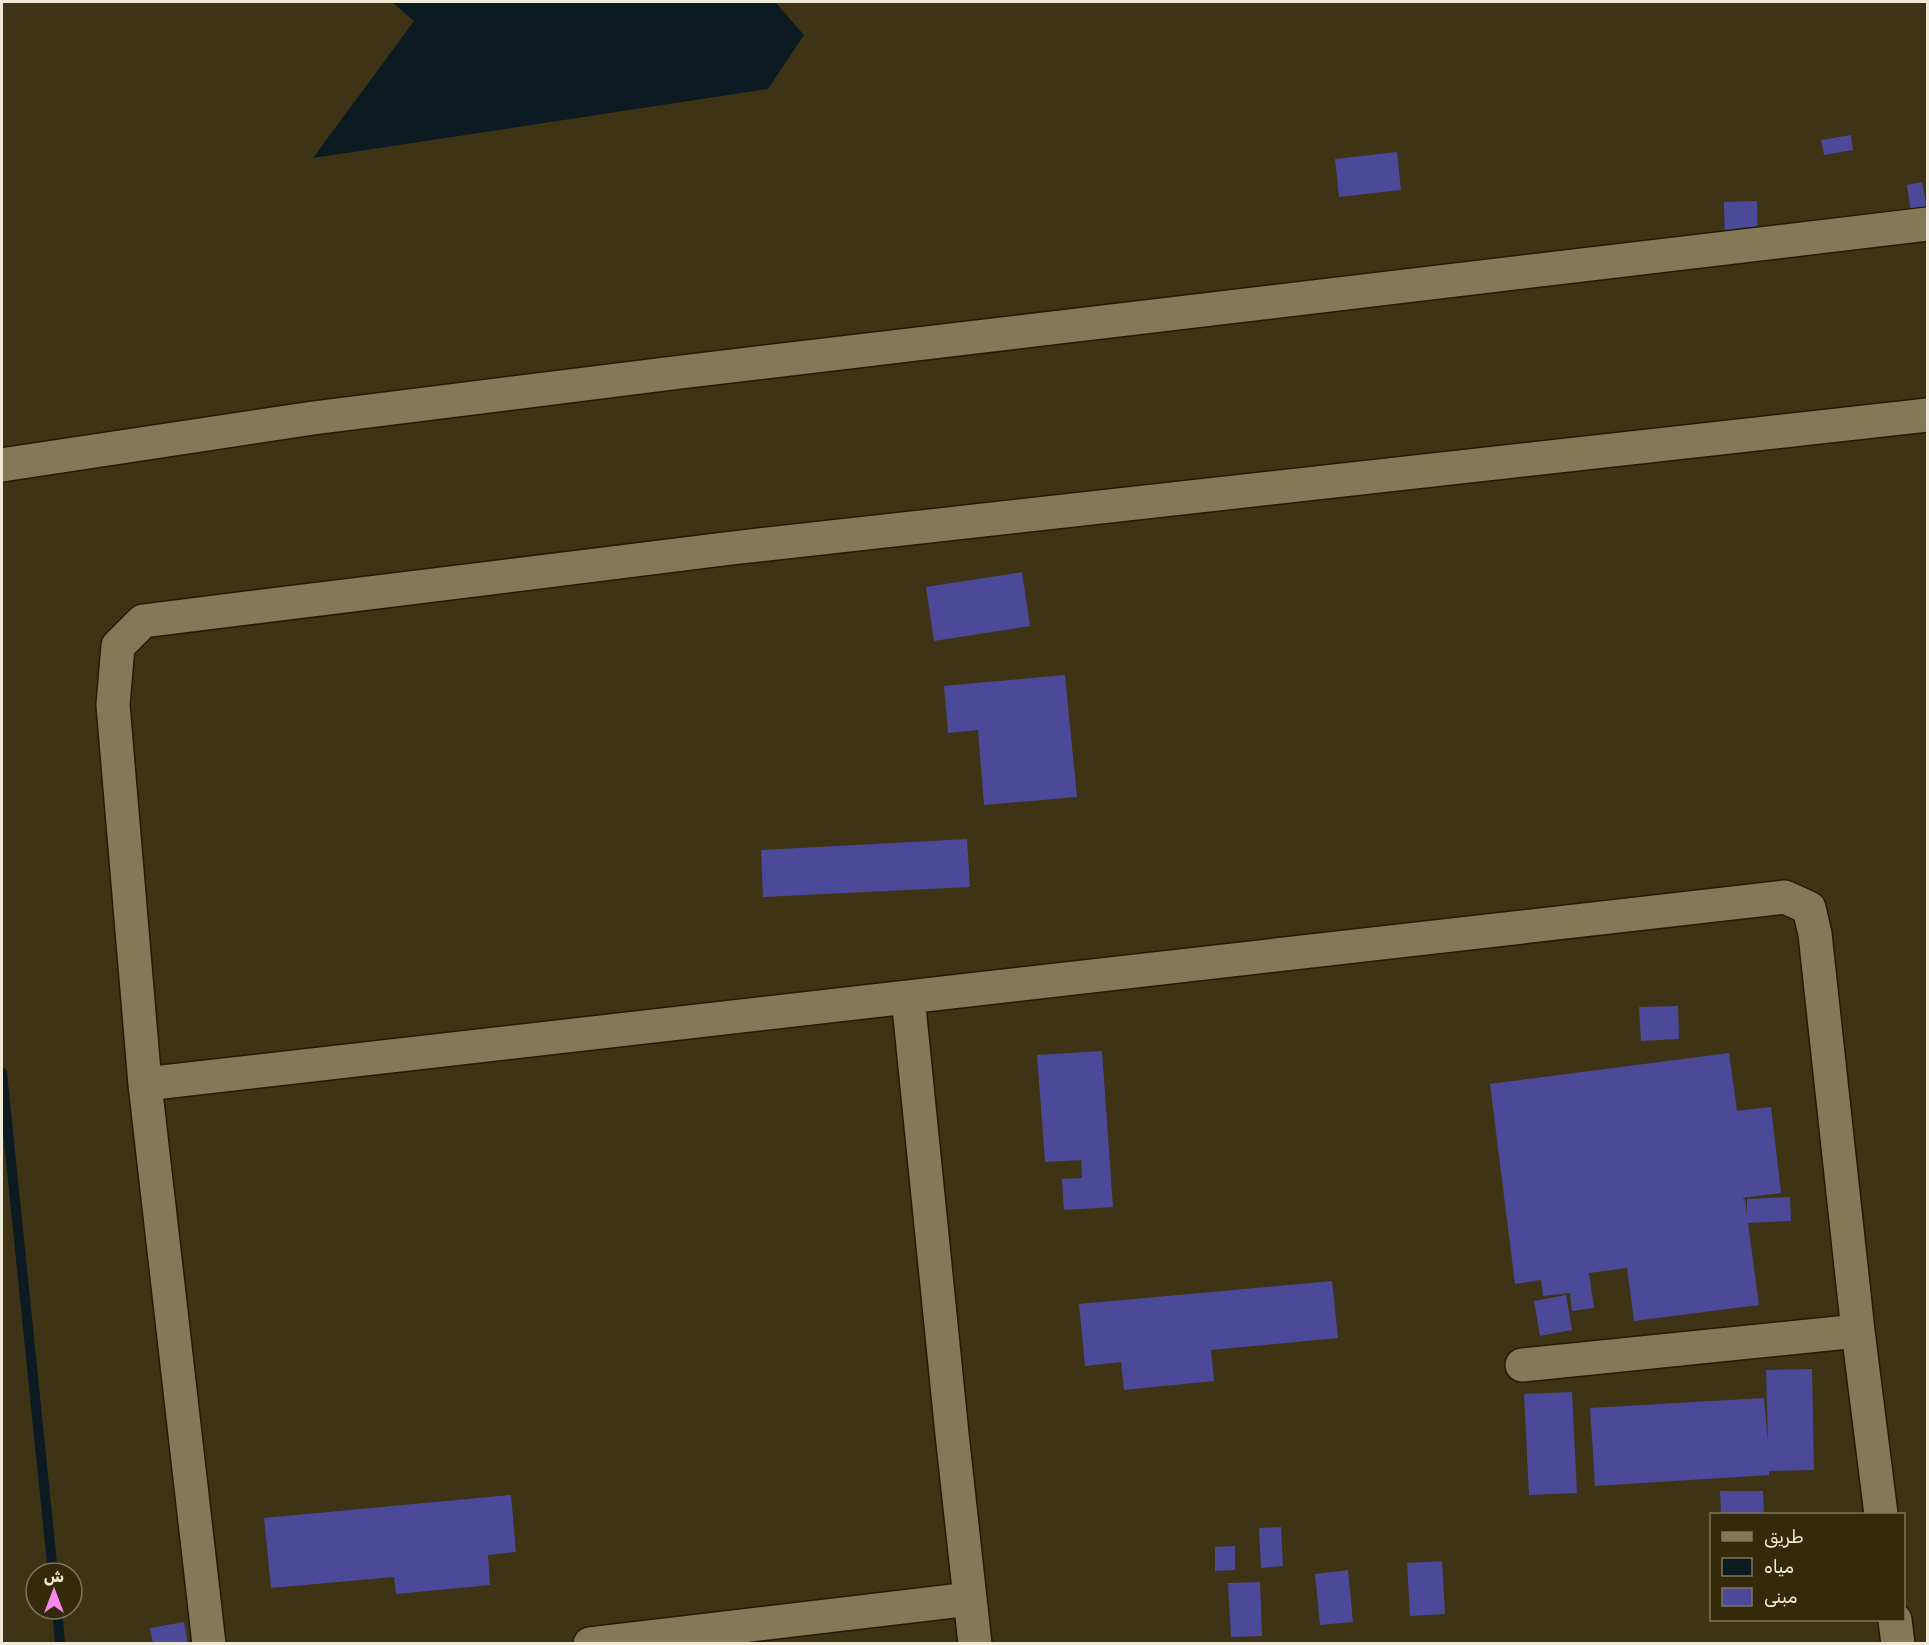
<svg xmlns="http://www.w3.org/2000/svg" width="1929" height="1645" viewBox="0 0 1929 1645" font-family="Rubik,'Noto Naskh Arabic',sans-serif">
  <rect width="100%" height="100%" fill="#3e3314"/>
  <path fill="#0c1b22" d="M392,2H775L804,35L768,89L313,158L414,21Z"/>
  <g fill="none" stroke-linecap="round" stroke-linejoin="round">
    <path stroke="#0c1b22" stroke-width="10" d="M2,1073L53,1573
      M57,1609L60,1644"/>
  </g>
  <path fill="#4c4998" d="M1851,135L1853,150L1824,155L1821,140Z
    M1397,152L1401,190L1339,197L1335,159Z
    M1922,182L1927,210L1911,213L1907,185Z
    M1757,201L1758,247L1725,248L1724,202Z
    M1022,572L1030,626L934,641L926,587Z
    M1065,675L1077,797L984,805L978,730L948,733L944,686Z
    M967,839L970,887L763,897L761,850Z
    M1678,1006L1679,1039L1641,1041L1639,1007Z
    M1102,1051L1113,1207L1064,1210L1062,1179L1082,1178L1081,1160L1045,1162L1037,1055Z
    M1729,1053L1737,1111L1771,1107L1781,1193L1741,1198L1745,1199L1747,1215V1199L1790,1197L1791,1221L1748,1223L1759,1305L1634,1321L1627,1268L1589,1273L1594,1308L1572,1311L1570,1293L1543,1296L1541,1280L1515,1284L1490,1084Z
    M1332,1281L1338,1338L1211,1350L1214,1381L1124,1390L1121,1362L1085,1366L1079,1304Z
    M1566,1295L1572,1330L1540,1336L1534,1301Z
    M1812,1369L1814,1470L1769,1471V1475L1595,1486L1590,1408L1764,1398L1768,1443L1766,1370Z
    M1572,1392L1577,1493L1529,1495L1524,1394Z
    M1720,1491H1763L1764,1514H1721Z
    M511,1495L516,1552L488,1555L490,1585L396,1594L394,1577L271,1588L264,1518Z
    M1281,1527L1283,1566L1261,1568L1259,1528Z
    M1235,1546V1570L1215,1571V1547Z
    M1442,1561L1445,1614L1410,1616L1407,1563Z
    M1348,1570L1353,1622L1320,1625L1315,1574Z
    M1260,1582L1262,1636L1231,1637L1228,1583Z
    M184,1622L188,1644H153L150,1628Z"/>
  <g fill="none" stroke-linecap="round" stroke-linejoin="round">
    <defs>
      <path id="minor" d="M2,465L313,418L681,372L1928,224
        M908,997L952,1434L975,1644
        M145,1084L1785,897L1809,908L1815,934L1858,1331L1881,1514
        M1522,1365L1858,1331
        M1895,1620L1898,1644
        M209,1644L145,1084L113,705L118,646L143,621L732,548L1928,415
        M590,1644L970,1599"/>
    </defs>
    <use href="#minor" stroke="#251b00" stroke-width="36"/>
    <use href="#minor" stroke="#847857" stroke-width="33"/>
  </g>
  <rect width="1929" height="1645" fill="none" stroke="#efe9d7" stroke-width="6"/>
  <rect x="1710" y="1513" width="195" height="108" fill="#342909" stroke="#7f765b" stroke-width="1.5"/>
  <rect x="1722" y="1532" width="30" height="9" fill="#847857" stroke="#7f765b" stroke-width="1.5"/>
  <text x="1764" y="1543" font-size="18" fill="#efe9d7">طريق</text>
  <rect x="1722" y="1558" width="30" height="18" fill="#0c1b22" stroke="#7f765b" stroke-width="1.5"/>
  <text x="1764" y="1573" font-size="18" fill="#efe9d7">مياه</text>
  <rect x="1722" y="1588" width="30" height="18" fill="#4c4998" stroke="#7f765b" stroke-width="1.5"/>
  <text x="1764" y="1603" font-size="18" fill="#efe9d7">مبنى</text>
  <g transform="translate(54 1591)"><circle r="28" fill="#342909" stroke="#7f765b" stroke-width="1.5"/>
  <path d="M0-4.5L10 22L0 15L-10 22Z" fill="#f788ec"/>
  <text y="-9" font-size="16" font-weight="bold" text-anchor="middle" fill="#efe9d7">ش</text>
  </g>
</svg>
